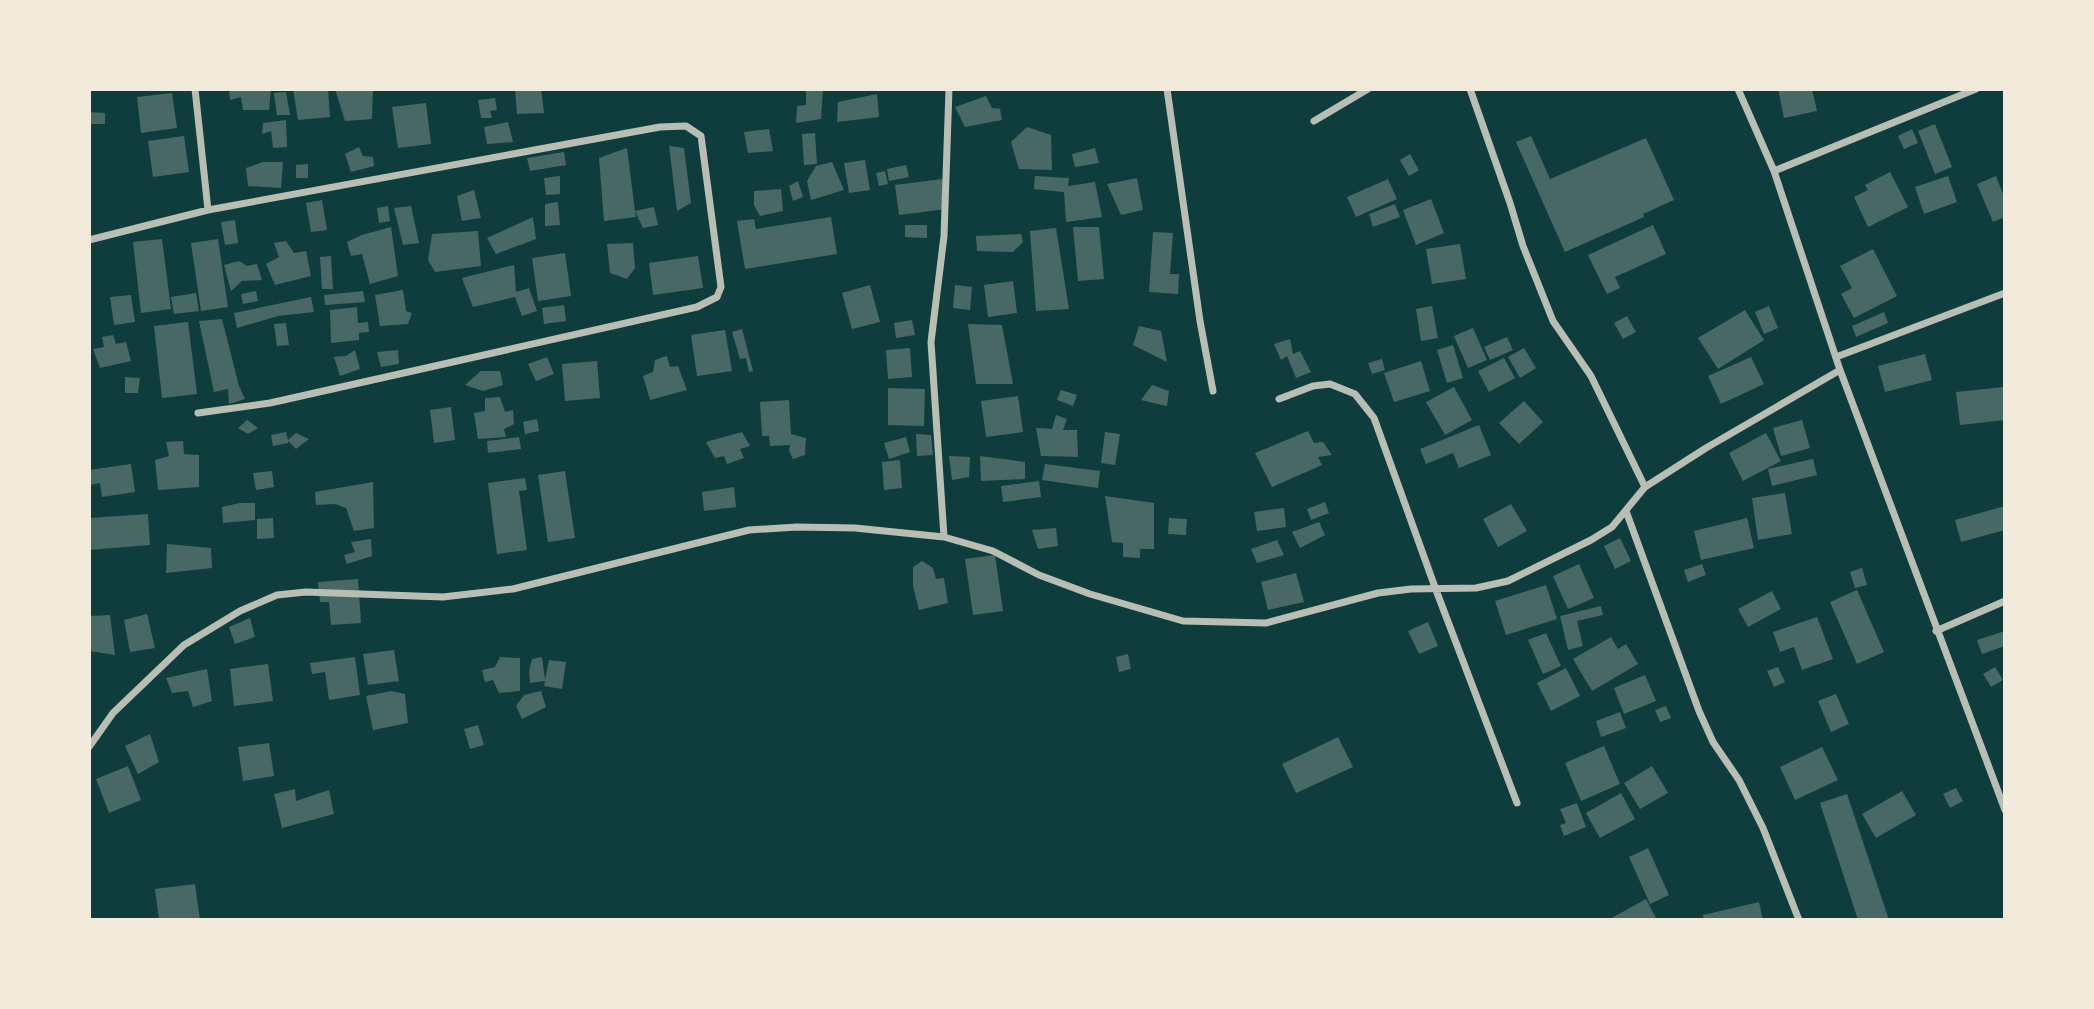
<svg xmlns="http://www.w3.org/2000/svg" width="2094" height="1009" viewBox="0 0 2094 1009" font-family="'Roboto Serif',serif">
  <rect width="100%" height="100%" fill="#0f3d3e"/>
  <path fill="#486865" d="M229,89H271L269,110H243L241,97L230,100Z
    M293,89H328L330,117L298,120Z
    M335,89H373L372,119L345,121Z
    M515,89H541L544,113L517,114Z
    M806,89H823L821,119L796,123L797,106L806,105Z
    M1778,89H1812L1817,111L1784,118Z
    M286,92L290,115H277L274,93Z
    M172,93L177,128L141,133L137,97Z
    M877,94L879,117L837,122L838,102Z
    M986,96L992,108L1000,109L1002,120L965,127L955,107Z
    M495,98L497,110L490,111L492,118H481L478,100Z
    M426,103L431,144L398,148L392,107Z
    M89,112L105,113V124H89Z
    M286,120L287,147L273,148L271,131L262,134L263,123Z
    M508,122L513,142L487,144L484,127Z
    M1935,124L1952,167L1935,174L1918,131Z
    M1027,127L1051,135L1052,170L1019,169L1011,142Z
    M769,129L773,151L748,153L744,132Z
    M1912,129L1918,143L1904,149L1898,136Z
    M815,133L817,164L804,165L802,134Z
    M184,136L189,172L153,177L148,141Z
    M1531,136L1550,179L1646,138L1674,200L1643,214L1644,217L1565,252L1516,142Z
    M669,146L684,148L691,203L677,211Z
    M359,147L363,156L373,157L374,166L351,172L345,154Z
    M627,148L635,211L654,207L658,225L643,228L635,211L636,217L604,221L599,158Z
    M1095,148L1099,163L1075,167L1072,154Z
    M564,152L566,165L530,171L527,158Z
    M1410,154L1419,170L1409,176L1400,160Z
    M865,160L870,190L849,193L844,163Z
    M263,162H283L281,188L248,186L246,168Z
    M832,162L844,190L811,200L807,181L816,166Z
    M308,164V178H296V165Z
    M906,165L909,177L889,181L887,169Z
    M885,171L888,184L879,186L876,173Z
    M1890,172L1908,207L1868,227L1854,197L1868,190L1865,185Z
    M560,176V194L546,195L544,178Z
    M1035,176L1069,178L1068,186L1095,182L1102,217L1066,222L1064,192L1034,189Z
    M1948,176L1957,202L1924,214L1915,187Z
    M1996,176L2005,199V217L1993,222L1977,184Z
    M1137,178L1143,210L1121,215L1107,184Z
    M942,179L946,209L899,215L895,185Z
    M1388,179L1397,199L1356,217L1347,197Z
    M798,181L803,197L793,201L789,186Z
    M781,189L783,211L760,216L754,205V191Z
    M474,190L481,218L462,221L457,196Z
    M1431,199L1444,233L1416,245L1403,210Z
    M322,200L327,230L311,232L306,203Z
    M558,202L560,225L545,226V204Z
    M1395,204L1400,217L1373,227L1369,214Z
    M388,206L390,221L379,223L377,208Z
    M411,206L419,243L403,245L394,208Z
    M533,217L536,239L496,254L487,238Z
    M831,217L837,254L745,269L737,221L754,219L756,229Z
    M235,220L238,243L225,245L221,222Z
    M905,225H927V238L905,237Z
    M1653,225L1666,254L1615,277L1620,288L1607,294L1588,255Z
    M391,227L398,276L370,284L362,254L351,256L347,242L362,235Z
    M1073,227H1099L1104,279L1078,281Z
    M1056,228L1069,309L1036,311L1030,231Z
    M478,231L481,266L435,272L428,260L432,234Z
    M1153,232L1173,233L1170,274H1179L1178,294L1149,292Z
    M1021,234L1023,242L1013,252L977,251L976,236Z
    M162,239L171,309L141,313L133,242Z
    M218,239L228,307L201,311L191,243Z
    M286,241L294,253L306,251L311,276L275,285L266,264L279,257L274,243Z
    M633,243L635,268L627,279L610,273L607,244Z
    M1460,244L1466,279L1432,284L1426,249Z
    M1873,249L1897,296L1854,318L1841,294L1852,288L1840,266Z
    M565,253L571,296L538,301L532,258Z
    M331,256L333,289H322L320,257Z
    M698,256L703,288L653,295L649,263Z
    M239,261L247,266L257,264L262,280L242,281L231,291L224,265Z
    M514,265L516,292L529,288L537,311L522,316L515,297L473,307L462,278Z
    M1013,281L1017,313L988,317L984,285Z
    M870,285L880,322L852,329L842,293Z
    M955,285L972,287L970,310L953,308Z
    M403,290L406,311L412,313L408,324L380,326L375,295Z
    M256,291L258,301L243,304L241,294Z
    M363,291L365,302L325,305L324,295Z
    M196,293L199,311L174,314L171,297Z
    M131,295L135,322L114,325L110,297Z
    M311,297L314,312L278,316L237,328L234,313Z
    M564,305L566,321L544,324L542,308Z
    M1432,306L1438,338L1421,341L1416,309Z
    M1769,306L1778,328L1764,334L1755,312Z
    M357,307L358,323L368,322L369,332L359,333V340L331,343L330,310Z
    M1745,310L1764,340L1718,369L1698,338Z
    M1884,312L1888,323L1856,337L1852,326Z
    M1627,316L1636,332L1623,339L1614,323Z
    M222,319L239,386L245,399L229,404L228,389L214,392L199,321Z
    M912,320L915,335L896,338L894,323Z
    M188,322L197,394L162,398L154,326Z
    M286,323L289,345L277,346L274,324Z
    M968,324L1002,325L1013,384H976Z
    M1139,326L1161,331L1167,362L1133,345Z
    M1473,328L1487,360L1468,368L1454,336Z
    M742,329L753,371L749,372L746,358L740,359L732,332Z
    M725,330L732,371L697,376L691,335Z
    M113,335L116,344L126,342L131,361L100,368L93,349L104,347L102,337Z
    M1507,337L1513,350L1490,360L1484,347Z
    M1290,339L1293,354L1300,351L1311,372L1296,378L1287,356L1281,360L1274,344Z
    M1453,345L1463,378L1447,383L1437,350Z
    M910,348L912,377L888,379L886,350Z
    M1524,348L1536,368L1520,378L1508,357Z
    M355,350L360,369L340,376L334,357L346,356Z
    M398,350L399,364L381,367L377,352Z
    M1925,354L1932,380L1885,392L1878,366Z
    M667,356L670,367L678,366L687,390L650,400L643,376L653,372L655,360Z
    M547,357L554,374L536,381L528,364Z
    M1751,357L1764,384L1721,404L1708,376Z
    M1504,358L1515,378L1489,392L1478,371Z
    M1382,359L1385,370L1372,374L1368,363Z
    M597,361L600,398L565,401L562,364Z
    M1421,361L1430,391L1394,402L1384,373Z
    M481,371H500L503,385L483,391L465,385Z
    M125,377L140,378L138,393H125Z
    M1152,385L1169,391L1167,406L1141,400Z
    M1454,387L1472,420L1445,435L1426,402Z
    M2003,387L2005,420L1960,425L1956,392Z
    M888,388L925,389L924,426L888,425Z
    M1061,390L1077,395L1073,406L1057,400Z
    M1018,396L1023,432L986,437L981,401Z
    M500,397L505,412L513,410L514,424L504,429L506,437L478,439L474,413L485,411V398Z
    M789,400L791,434L806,438L805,455L793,459L789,451L790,445L770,446L769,436H762L760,402Z
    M1524,401L1543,422L1519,444L1499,423Z
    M451,407L455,440L434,443L430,410Z
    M1056,415L1067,419L1063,430H1077L1078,457L1041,456L1036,428L1052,429Z
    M537,419L539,431L525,434L523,422Z
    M247,420L258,428L248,434L238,428Z
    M1802,420L1810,448L1781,456L1773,428Z
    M1479,425L1491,455L1459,468L1453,453L1426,464L1420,449Z
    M1308,431L1314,443L1323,442L1332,455L1318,457L1322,465L1272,487L1255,453Z
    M286,432L288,440L296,433L309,439L296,449L288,441V443L273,446L271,435Z
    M742,432L750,446L740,449L744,458L727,464L724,456L715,458L706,442Z
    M1105,432L1120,434L1115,465L1101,463Z
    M1766,433L1781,461L1743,481L1729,453Z
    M916,434L931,435L933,455L917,456Z
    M519,437L521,449L488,453L487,441Z
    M906,437L910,452L889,459L884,443Z
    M183,441L184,454L199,455V487L158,490L155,460L169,456L166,442Z
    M949,456L970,457L969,477L952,480Z
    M980,456L1025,462V479L981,481Z
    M1813,459L1817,475L1772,486L1768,469Z
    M900,460L902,488L884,490L882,462Z
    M131,464L135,492L102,497L100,483L89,485V470Z
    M1045,464L1100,471L1098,488L1042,480Z
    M272,471L274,487L256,490L253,473Z
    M565,471L575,538L548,542L538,475Z
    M525,478L527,490L519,491L527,550L497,554L488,483Z
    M1039,481L1041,497L1003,502L1001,486Z
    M373,482L374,528L354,531L346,508L335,504L316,505L315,492Z
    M734,487L736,507L704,511L702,492Z
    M1785,493L1792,534L1758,540L1752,498Z
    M1105,496L1154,503V549H1140V558L1123,557V543L1112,542Z
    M1325,502L1329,513L1311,520L1307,509Z
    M240,503H255V520L223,523L222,507Z
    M1511,504L1527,531L1498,547L1483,519Z
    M2005,506V530L1961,542L1955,520Z
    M1284,508L1286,527L1257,531L1254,512Z
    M148,514L150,545L89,550V518Z
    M273,518L274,538L257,539V519Z
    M1169,518L1187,519L1186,535L1168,534Z
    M1747,518L1754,548L1701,560L1694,531Z
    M1319,522L1325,535L1300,548L1292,532Z
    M1056,528L1058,546L1038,549L1032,530Z
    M1620,538L1631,561L1615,569L1604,546Z
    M371,539L372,556L347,564L344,555L355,552L351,542Z
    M1277,540L1284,555L1257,563L1251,549Z
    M167,544L211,548L212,568L166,573Z
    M995,555L1003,611L973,615L965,559Z
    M922,561L933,568L936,579L944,578L948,603L919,610L913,586V567Z
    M1579,564L1594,598L1568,609L1553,576Z
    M1702,564L1706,575L1688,582L1684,570Z
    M1862,568L1867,585L1855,588L1850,572Z
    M1296,573L1304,602L1268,610L1261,582Z
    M358,579L361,623L331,625L329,602H320L318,582Z
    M1546,585L1557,619L1506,635L1495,601Z
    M1857,590L1884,652L1857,664L1830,602Z
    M1772,591L1781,609L1748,627L1738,609Z
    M1601,606L1603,615L1577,621L1583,646L1568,650L1560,616Z
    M147,614L155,648L130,652L124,620Z
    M110,615L115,655L89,651V616Z
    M1817,617L1833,659L1802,670L1794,647L1780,652L1773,632Z
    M250,618L255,637L235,644L229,627Z
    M1428,622L1438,646L1419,654L1408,631Z
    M2005,631V646L1982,654L1977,640Z
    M1546,633L1561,666L1543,674L1528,640Z
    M1611,637L1618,649L1626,644L1638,664L1592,691L1573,659Z
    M394,650L399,681L368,685L363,654Z
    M1128,654L1131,669L1119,672L1116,657Z
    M355,657L360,695L329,700L325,672L312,674L310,663Z
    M500,657L520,658V691L499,693L493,680L485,682L482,670L495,667Z
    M542,657L545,680L549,660L566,662L562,689L544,686L545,681L530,683L529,671L532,659Z
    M268,664L273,701L234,706L230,669Z
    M1778,667L1785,682L1774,687L1767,671Z
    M1995,667L2003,680L1991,687L1983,674Z
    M1566,668L1580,696L1551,711L1537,683Z
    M207,669L212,701L193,707L188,691L172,693L166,678Z
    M1645,675L1656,701L1624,714L1614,688Z
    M391,691L405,694L408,723L373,730L366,696Z
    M541,691L546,707L522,719L516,706L524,695Z
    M1836,694L1849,724L1831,732L1818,701Z
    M1666,706L1671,718L1660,722L1655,710Z
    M1620,712L1626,728L1601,737L1596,721Z
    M478,725L484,745L470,749L464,729Z
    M150,734L159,762L138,774L125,746Z
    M1338,737L1353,767L1296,793L1282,764Z
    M269,743L274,776L243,781L238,747Z
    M1604,746L1620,784L1581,801L1565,763Z
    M1822,747L1838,780L1795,800L1780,767Z
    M128,766L141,800L109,813L96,779Z
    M1652,766L1668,793L1640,809L1624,783Z
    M1956,788L1963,801L1950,808L1943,794Z
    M295,789L296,801L329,790L334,814L282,828L274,794Z
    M1902,791L1916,815L1876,838L1862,814Z
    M1621,793L1635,819L1600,838L1586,813Z
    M1847,794L1889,920H1858L1820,803Z
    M1577,803L1586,827L1564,836L1560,825L1566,823L1560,809Z
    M1648,848L1669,895L1650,904L1629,857Z
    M195,884L200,920H159L155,889Z
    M1646,899L1657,920H1608Z
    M1759,902L1763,920H1704L1703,915Z"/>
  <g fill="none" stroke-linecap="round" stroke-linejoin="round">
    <path stroke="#b8beb3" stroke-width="7" d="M195,89L208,210
      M1167,89L1200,321L1213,391
      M1470,89L1510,203L1523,246L1553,321L1591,376L1645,487
      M1738,89L1774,171L1840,370L2005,810
      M1314,121L1368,89
      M1774,171L1976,89
      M89,240L208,210L660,127L686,126L701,136L721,287L717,297L697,307L270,403L198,413
      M1836,357L2005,293
      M1279,399L1313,386L1330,384L1355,394L1374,418L1436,590L1517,803
      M1626,511L1699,711L1713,742L1739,780L1763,828L1799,920
      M944,537L931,342L944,236L949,89
      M1936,631L2005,601
      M89,747L113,713L184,645L240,611L277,595L306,592L443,597L513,589L749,530L797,527L855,528L944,537L993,551L1039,575L1090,594L1183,621L1266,623L1378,593L1411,589L1476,588L1508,581L1591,540L1612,527L1645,487L1706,448L1840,370"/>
  </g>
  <rect width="2094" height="1009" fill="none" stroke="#f1e9da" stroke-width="182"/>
</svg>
